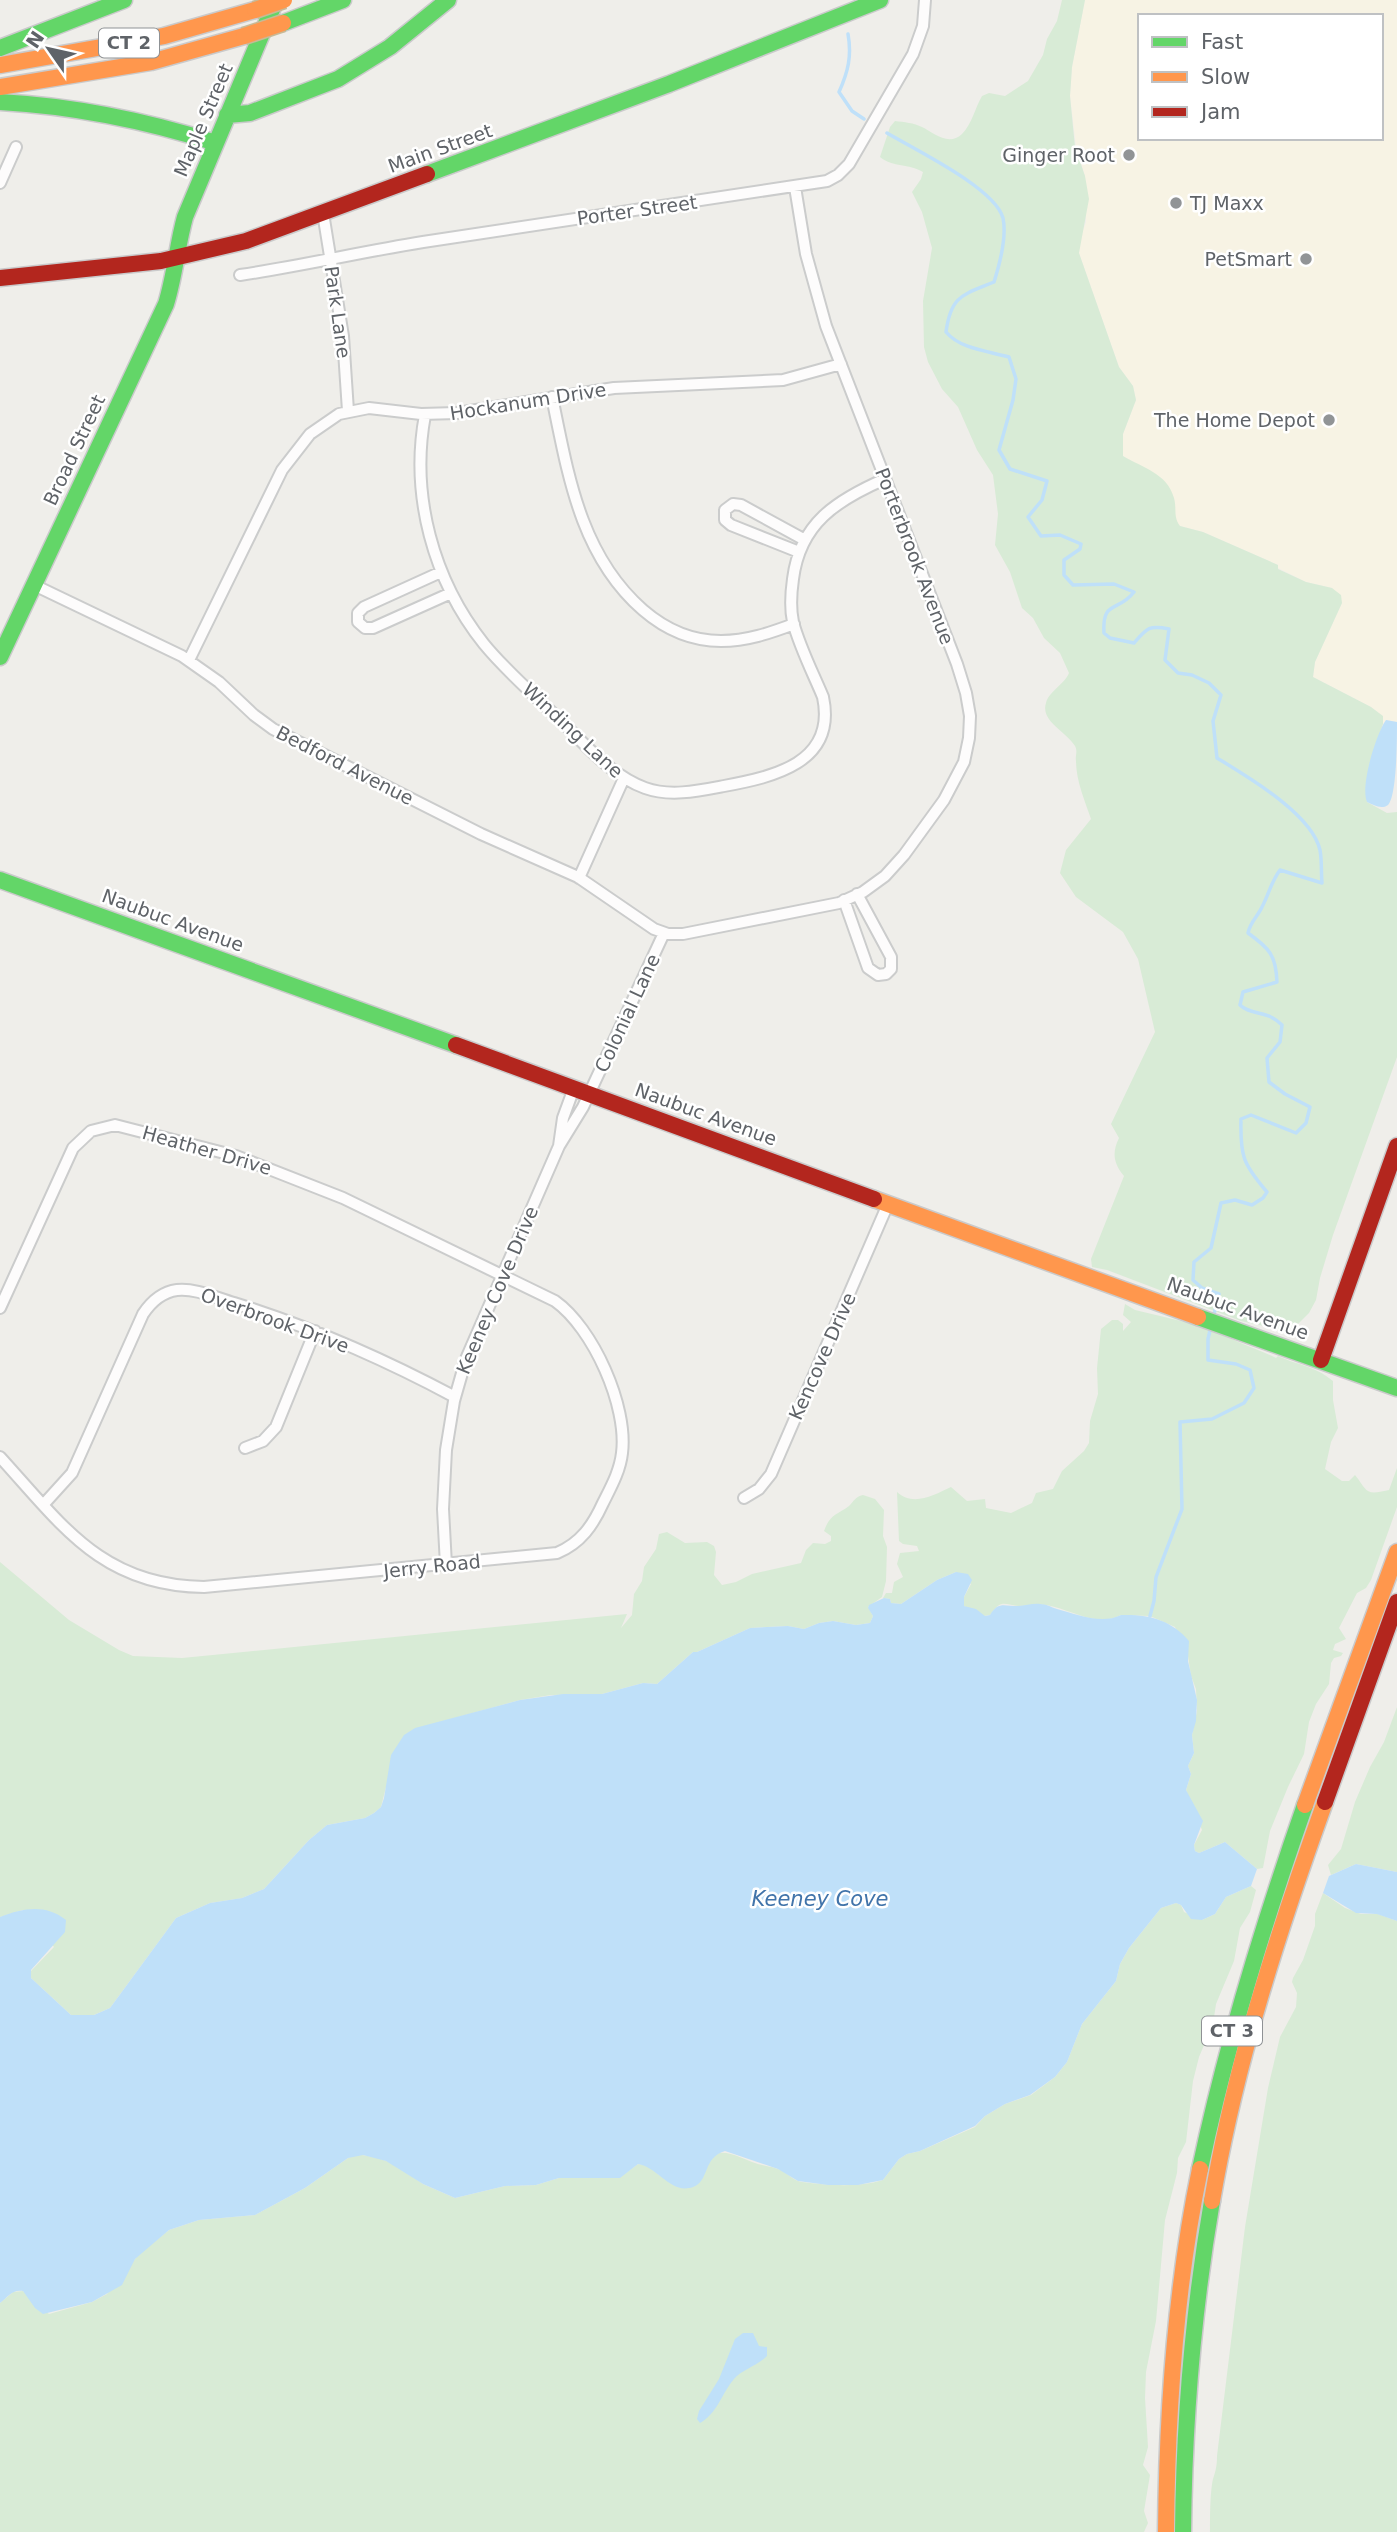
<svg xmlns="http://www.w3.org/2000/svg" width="1397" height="2532" viewBox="0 0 1397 2532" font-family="'DejaVu Sans',sans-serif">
  <rect width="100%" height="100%" fill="#efeeea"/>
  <path fill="#f7f3e4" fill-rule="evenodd" d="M1085,0H1397V722L1387,720L1383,724L1382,716L1371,707L1313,677L1315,662L1342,603L1332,588L1306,582L1278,568V565L1203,532L1180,526L1175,520L1174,498L1137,464L1123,456V434L1136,400L1133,386L1119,367L1079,253L1080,239L1086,222L1085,176L1076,147L1070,96L1072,67ZM1140,16H1381V138H1140Z"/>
  <path fill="#d8ebd6" d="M1062,0H1085L1072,67L1070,96L1075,147L1085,176L1089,199L1079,253L1119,367L1133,386L1136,400L1123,434V456C1143,468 1167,473 1174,498C1177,509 1173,517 1180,526L1203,532L1278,565V569L1306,582L1332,588L1341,595L1342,603L1315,662L1313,677L1371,707L1383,716V724L1369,766L1367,802L1387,813L1397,812V1057L1333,1235L1320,1278L1316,1300L1309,1313L1293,1329H1278L1241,1321L1107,1270L1092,1267L1091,1259L1124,1176C1113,1163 1112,1152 1119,1138L1111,1124L1155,1032L1138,959L1123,932L1076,897L1060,873L1066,850L1091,819C1085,801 1076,781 1076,761C1075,755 1078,752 1075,746C1067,732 1040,721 1046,703C1049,691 1064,685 1069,673L1060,653L1044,638L1033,618L1022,608L1010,572L995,545L998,514L993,475L977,450L958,407L942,389L928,362L924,347L923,301L932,248L922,212L912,192L921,179L923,172C908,163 894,168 880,157L890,127L895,121C904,122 914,123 922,127C933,132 948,147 962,134C972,124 975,108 982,96L989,93L1005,96L1028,81L1043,55L1047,39L1057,21Z
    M1125,1304L1135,1310L1202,1326L1206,1324C1227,1340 1252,1346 1276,1358L1278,1356C1300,1366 1313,1365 1333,1381V1400L1338,1428L1331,1442L1325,1469L1342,1481H1349L1355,1475C1368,1491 1364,1496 1389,1490L1397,1468V1507L1371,1580L1366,1588L1357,1593L1339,1628L1346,1639L1335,1644L1333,1650L1343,1653L1341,1656L1334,1658L1331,1663L1329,1684L1316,1704L1309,1722L1304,1754L1288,1787L1270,1831L1263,1868L1257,1869L1225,1842L1199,1853L1195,1851L1194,1845L1202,1830L1186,1790L1191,1774L1188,1766L1194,1753L1192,1735L1197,1711L1196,1689L1191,1676L1188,1656L1175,1627L1150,1616L1121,1615C1096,1628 1071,1609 1046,1605C1037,1604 1027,1606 1018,1606C1013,1606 1006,1603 1002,1604C997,1605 993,1611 990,1615L984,1616L964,1606V1597L971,1584L956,1572L937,1580L901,1604L891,1603L890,1599L883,1598L886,1593H892L894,1582L903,1577L897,1564L900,1553L919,1551L917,1546L903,1544L899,1541L897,1492C913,1507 934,1495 951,1487L967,1501L985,1499L986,1508L1011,1513L1032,1503L1036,1493L1053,1489L1062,1471L1084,1451L1089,1443L1090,1421L1098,1394L1097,1368L1101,1329L1112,1320H1118L1123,1324V1331L1131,1322L1123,1315Z
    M863,1495L875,1499L884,1510L883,1536L887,1547L886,1581L882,1597L868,1607L873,1616L870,1623L856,1625L833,1621L819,1623L804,1629L788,1626L750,1628L697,1652H693L657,1684L643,1683L602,1694L551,1695L520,1700L415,1729L386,1787L381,1807L374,1813L365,1818L327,1825L309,1840L264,1889L242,1898L210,1903L176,1918L110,2008L94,2015H71L31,1978V1971L54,1947L23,1910L0,1917V1562L69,1620L119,1650L133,1656L182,1658L627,1614L621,1628L632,1615L634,1594L642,1581L644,1567L656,1549L659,1534L667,1532L685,1543L707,1542L714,1546L716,1552L714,1575L722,1585L736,1582L752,1574L801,1563L806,1550L813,1543L825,1544L831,1541V1536L824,1531C830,1514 837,1515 849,1506C854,1501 855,1497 863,1495Z
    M1397,1707V1872L1356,1864L1331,1875L1328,1865L1341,1849L1355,1802L1370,1767L1384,1742Z
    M1251,1886L1256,1890L1250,1912L1240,1928L1234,1961L1216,2004L1213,2024L1199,2057L1193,2081L1186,2142L1178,2158L1177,2173L1165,2220L1156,2321L1146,2372L1145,2398L1148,2447L1143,2465L1150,2475L1144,2511L1148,2523L1144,2532H0V2303L13,2292L23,2291L49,2314L92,2302L107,2294L139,2254L169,2230L199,2220L255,2215L305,2188L348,2158L357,2154L378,2158L394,2164L423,2184L455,2198L505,2186L536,2185L559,2178H619L638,2164L647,2165L659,2175L705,2172C711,2141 734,2155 752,2162C762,2166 773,2166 783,2171C789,2175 795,2181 802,2182C828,2185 857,2188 883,2180L899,2159L907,2154L920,2151L975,2127L985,2116L1005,2104L1031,2095L1055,2077L1067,2062L1082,2024L1116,1981L1120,1964L1129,1948L1161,1908L1176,1903L1181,1905L1184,1912L1202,1920L1215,1914L1226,1897Z
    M1323,1893L1345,1908L1361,1914H1378L1397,1921V2532H1210C1210,2519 1210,2491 1213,2479C1216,2470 1217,2465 1217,2456L1245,2227L1268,2088L1280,2037L1296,2007L1297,1993L1292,1982L1293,1978L1303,1960L1315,1926V1914Z"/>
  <path fill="#bfe0f9" d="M1386,720L1397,722C1397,738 1397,796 1388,805C1381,810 1374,805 1367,802C1360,786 1376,734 1386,720Z
    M956,1572L968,1574L972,1580L964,1597V1606L976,1609L985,1616L990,1615C998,1601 1004,1606 1018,1606C1025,1606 1033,1603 1040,1604C1046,1604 1051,1607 1057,1609C1076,1614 1101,1625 1121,1615C1148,1614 1172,1620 1189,1641L1188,1661L1197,1700L1196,1721L1192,1735L1194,1753L1188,1766L1191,1774L1186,1790L1203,1821L1194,1845L1195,1851L1199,1853L1225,1842L1257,1869L1251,1886L1226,1897L1215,1914L1202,1920L1191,1919L1181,1905L1176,1903L1161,1908L1129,1948L1120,1964L1116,1981L1082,2024L1067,2062L1055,2077L1030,2095L1005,2104L985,2116L975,2126L920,2151L907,2154L899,2159L883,2180L858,2185H828L798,2181L778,2169L725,2151C702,2158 710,2181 693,2187C671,2195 658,2167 638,2164L620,2178H559L536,2185L505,2186L455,2198L423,2184L386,2161L363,2155L348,2158L305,2188L255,2215L199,2220L169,2230L135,2259L122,2285L92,2302L43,2314L35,2308L23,2291C12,2289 8,2297 0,2303V1917C24,1908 45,1904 66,1920L65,1932L31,1970V1978L71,2015H94L110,2008L176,1918L210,1903L242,1898L264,1889L309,1840L327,1825L365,1818L374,1813L381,1807L384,1798L391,1755L404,1735L415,1728L520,1700L563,1694H602L643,1683L657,1684L693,1652H697L750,1628L788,1626L804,1629L819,1623L833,1621L856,1625L870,1623L873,1616L868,1608L869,1605L884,1598L890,1599L891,1603L901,1604L937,1580Z
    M1356,1864L1397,1872V1921L1377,1914L1356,1913L1323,1893L1329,1876Z
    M743,2333H753L759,2346L767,2347V2356C757,2366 741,2370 734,2379C722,2393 717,2414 700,2423L697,2419L699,2411L719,2379L735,2339Z"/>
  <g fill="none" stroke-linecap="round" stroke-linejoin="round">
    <path stroke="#bfe0f9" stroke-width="3.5" d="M848,34C852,56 848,72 839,92L852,111L864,119
      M887,133C914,149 995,188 1003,218C1007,237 1000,263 994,282C963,295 951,295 946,332C960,349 988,351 1009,357L1016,379L1013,400L999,450L1010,469L1047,481L1042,500L1028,517L1041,536L1060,535L1081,544L1080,549L1064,560V575L1073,585L1114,584L1134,592C1118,613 1102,599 1104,633L1110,638L1134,643C1147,628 1149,625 1169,629L1165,660L1178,673L1192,675L1209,683L1221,695L1213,721L1217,758C1248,777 1312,814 1320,850C1322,861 1321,872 1322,883L1280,870C1271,882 1269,894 1262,907C1258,916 1250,922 1248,933C1269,948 1276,955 1277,982L1243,992L1240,1005C1251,1016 1266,1009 1282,1025L1280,1042L1267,1058L1269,1082L1285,1094L1310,1107L1306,1123L1296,1133L1251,1115L1241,1119C1240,1156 1243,1164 1267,1192L1263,1198L1252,1205L1235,1200L1221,1203L1211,1248L1194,1262L1193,1280L1202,1288L1219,1294L1213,1318
      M1150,1616L1154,1601L1156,1577L1182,1509L1180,1422L1212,1419L1244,1403L1254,1388L1250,1370L1236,1364L1208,1360V1339L1211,1326"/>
    <defs>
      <path id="street" d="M0,183L16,147
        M323,213L343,336L348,411
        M240,275C301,266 361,252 423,242L827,181L838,175L849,164L913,54L923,26L925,0
        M552,397C568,474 580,555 643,610C665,629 691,641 721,641C747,641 770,633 794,624
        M425,415C410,495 433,580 484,644C506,671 533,694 559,719C585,744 610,775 645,788C670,797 698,791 724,786C773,777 837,763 823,697C813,673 800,648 793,622C790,608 791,593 793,579C800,523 837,500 885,479
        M799,552L731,525L725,520V510L733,504L741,505L805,540
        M441,572L364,607L358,613V622L365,628H373L451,593
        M34,585L182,656L219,682L254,715L273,729L481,834L578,877L654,929L668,934H683L839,903L863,892L885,876L904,855L944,800L964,762L969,738L970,716L966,693L957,664L826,326L806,254L795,187
        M189,660L282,470L310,434L339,414L369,408L421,414L457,413L614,388L783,380L841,364
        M579,878L624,778
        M844,900L868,968L878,975L886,974L891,969V957L857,894
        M559,1146L563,1118L574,1088
        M0,1308L73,1148L91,1131L115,1125L236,1156L343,1198L555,1301C593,1328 628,1406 622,1453C620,1471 611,1487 603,1503C593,1525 581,1543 557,1553L204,1587C102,1586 62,1525 0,1457
        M245,1448L263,1441L276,1427L315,1331
        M744,1498L759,1489L771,1474L888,1204
        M43,1505L72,1473L143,1314C151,1302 162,1292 177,1290C196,1288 216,1298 234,1303C311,1327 384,1359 455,1397
        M446,1565L443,1509L446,1450L454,1401L466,1359L559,1146L583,1107L664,933"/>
      <path id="fast" d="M283,23L343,0
        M0,48L124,0
        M0,102C72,106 147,121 216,143
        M227,115L250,113L338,79L390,47L448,0
        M427,174L669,84L880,0
        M0,657L166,304C175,275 177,246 185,217L276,0
        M0,880L456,1045
        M1198,1317L1397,1388
        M1200,2169C1226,2045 1263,1925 1305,1805
        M1183,2532C1184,2421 1193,2311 1212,2201"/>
      <path id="slow" d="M0,65L164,36L255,10
        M0,87L151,62L244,36
        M874,1199L1198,1317
        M1305,1805L1397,1552
        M1212,2201C1235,2065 1278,1932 1325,1802
        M1166,2532C1167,2410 1175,2289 1200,2169"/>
      <path id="jam" d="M0,278L161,261L246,241L427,174
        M456,1045L874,1199
        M1321,1360L1397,1146
        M1325,1802L1397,1602"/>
    </defs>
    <use href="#street" stroke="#cbcccc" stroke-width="14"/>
    <use href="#fast" stroke="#cacacb" stroke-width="19"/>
    <use href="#slow" stroke="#cacacb" stroke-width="19"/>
    <use href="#jam" stroke="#cacacb" stroke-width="19"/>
    <use href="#street" stroke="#fdfcfc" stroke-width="10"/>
    <use href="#fast" stroke="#63d668" stroke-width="16"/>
    <use href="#slow" stroke="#ff974d" stroke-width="16"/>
    <use href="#jam" stroke="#b3261e" stroke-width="16"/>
    <defs>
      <path id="slow-bridge" d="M255,10L284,0
        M244,36L283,23"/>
    </defs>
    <use href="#slow-bridge" stroke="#c8b996" stroke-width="19" stroke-linecap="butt"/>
    <use href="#slow-bridge" stroke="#ff974d" stroke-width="16"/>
  </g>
  <g fill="#919496" stroke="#fff" stroke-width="2.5">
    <circle cx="1129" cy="155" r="7"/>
    <circle cx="1176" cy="203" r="7"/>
    <circle cx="1306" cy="259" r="7"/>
    <circle cx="1329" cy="420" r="7"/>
  </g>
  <g text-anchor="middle" stroke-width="5" stroke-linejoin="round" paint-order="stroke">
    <g fill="#fff" stroke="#8f9295" stroke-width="2">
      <rect x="99" y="28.5" width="60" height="29" rx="5"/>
      <rect x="1202" y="2016.5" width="60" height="29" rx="5"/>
    </g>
    <g font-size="18" font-weight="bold" fill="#5f6368">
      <text x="129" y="49">CT 2</text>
      <text x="1232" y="2037">CT 3</text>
    </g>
    <g font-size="19" fill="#5f6368" stroke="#fff">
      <text transform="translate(203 120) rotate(-67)" y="7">Maple Street</text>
      <text transform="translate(440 148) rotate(-20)" y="7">Main Street</text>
      <text transform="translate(637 210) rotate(-8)" y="7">Porter Street</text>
      <text transform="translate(338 312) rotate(82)" y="7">Park Lane</text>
      <text transform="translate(528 401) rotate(-9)" y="7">Hockanum Drive</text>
      <text transform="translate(74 450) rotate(-65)" y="7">Broad Street</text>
      <text transform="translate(915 556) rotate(69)" y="7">Porterbrook Avenue</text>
      <text transform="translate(573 730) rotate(43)" y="7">Winding Lane</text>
      <text transform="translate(345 765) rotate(27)" y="7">Bedford Avenue</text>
      <text transform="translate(173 920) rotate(20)" y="7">Naubuc Avenue</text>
      <text transform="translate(627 1013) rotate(-65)" y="7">Colonial Lane</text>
      <text transform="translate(706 1114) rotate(20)" y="7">Naubuc Avenue</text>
      <text transform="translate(207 1150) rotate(16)" y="7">Heather Drive</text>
      <text transform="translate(497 1290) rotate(-67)" y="7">Keeney Cove Drive</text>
      <text transform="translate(1238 1308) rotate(20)" y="7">Naubuc Avenue</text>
      <text transform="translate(275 1320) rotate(20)" y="7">Overbrook Drive</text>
      <text transform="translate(822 1356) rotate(-66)" y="7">Kencove Drive</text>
      <text transform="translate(432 1566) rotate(-6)" y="7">Jerry Road</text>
    </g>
    <g font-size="19" fill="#5f6368" stroke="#fff" text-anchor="end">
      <text x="1115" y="162">Ginger Root</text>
      <text x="1190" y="210" text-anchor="start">TJ Maxx</text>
      <text x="1292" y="266">PetSmart</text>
      <text x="1315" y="427">The Home Depot</text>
    </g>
    <g font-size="21" font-style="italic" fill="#4174aa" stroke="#fff">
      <text x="820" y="1906">Keeney Cove</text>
    </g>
  </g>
  <rect x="1138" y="14" width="245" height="126" fill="#ffffff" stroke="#bfc1c3" stroke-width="2"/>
  <rect x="1152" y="37" width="35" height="10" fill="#63d668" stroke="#bfc1c3" stroke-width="2"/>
  <text x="1201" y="49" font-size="21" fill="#5f6368">Fast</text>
  <rect x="1152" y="72" width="35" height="10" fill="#ff974d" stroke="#bfc1c3" stroke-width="2"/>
  <text x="1201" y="84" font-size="21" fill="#5f6368">Slow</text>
  <rect x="1152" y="107" width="35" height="10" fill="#b3261e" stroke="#bfc1c3" stroke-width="2"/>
  <text x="1201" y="119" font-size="21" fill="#5f6368">Jam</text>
  <g transform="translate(49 49) rotate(304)" stroke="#ffffff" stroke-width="5" paint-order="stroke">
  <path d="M0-5L12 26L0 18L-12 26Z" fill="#5f6368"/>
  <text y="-10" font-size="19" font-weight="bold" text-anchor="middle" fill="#5f6368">N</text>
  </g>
</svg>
